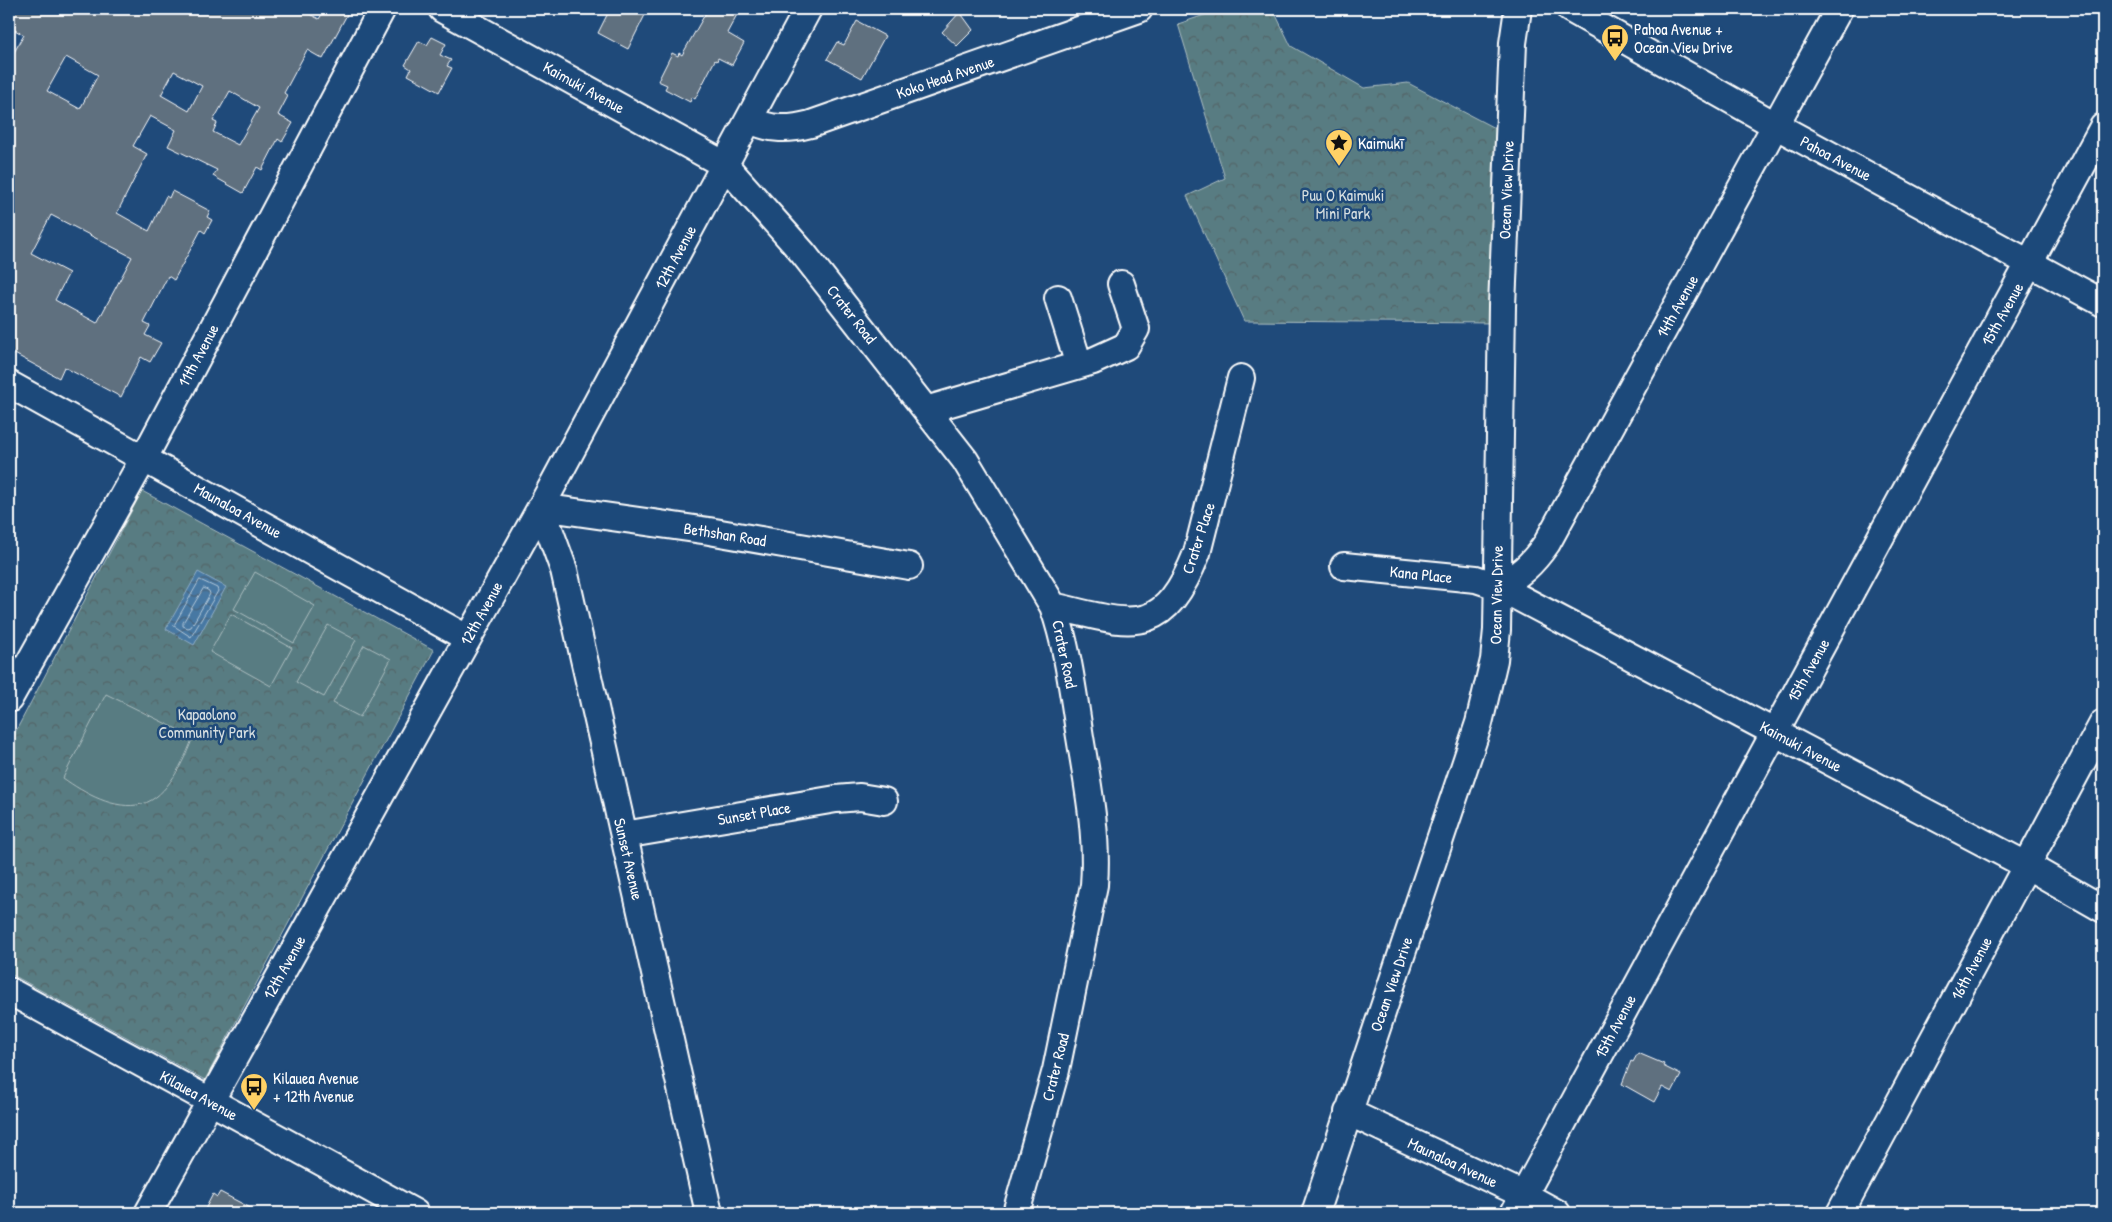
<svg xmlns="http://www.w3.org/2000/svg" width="2112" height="1222" viewBox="0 0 2112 1222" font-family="'Patrick Hand',sans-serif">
  <defs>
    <pattern id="forest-crowns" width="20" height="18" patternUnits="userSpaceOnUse" patternTransform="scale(1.25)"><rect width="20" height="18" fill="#597c82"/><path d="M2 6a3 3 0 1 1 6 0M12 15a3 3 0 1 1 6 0" fill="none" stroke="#526467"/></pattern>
    <pattern id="water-waves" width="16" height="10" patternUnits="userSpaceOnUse" patternTransform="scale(1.25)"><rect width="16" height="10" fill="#4678a3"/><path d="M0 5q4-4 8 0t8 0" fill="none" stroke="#496278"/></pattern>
  </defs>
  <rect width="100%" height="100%" fill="#1f4a7a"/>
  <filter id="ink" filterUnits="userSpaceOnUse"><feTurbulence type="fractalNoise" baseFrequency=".02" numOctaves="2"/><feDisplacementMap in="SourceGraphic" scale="10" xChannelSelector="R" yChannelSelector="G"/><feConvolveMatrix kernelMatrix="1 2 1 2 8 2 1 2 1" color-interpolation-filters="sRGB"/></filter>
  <g filter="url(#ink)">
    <path fill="url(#forest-crowns)" stroke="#acbec0" d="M1222,9H1273L1291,46L1364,88L1408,83L1502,132L1495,323L1244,321L1187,196L1225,178L1178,24Z
      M142,491L434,650L205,1080L9,973V744Z"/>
    <path fill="#597c82" stroke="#acbec0" d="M255,572L315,606L294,643L234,609Z
      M231,614L292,648L271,686L210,652Z
      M328,625L356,640L324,697L296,682Z
      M364,645L391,659L360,717L333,703Z
      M106,694L193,737C185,759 167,798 142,804C115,811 84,793 63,778Z"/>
    <path fill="url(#water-waves)" stroke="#90aec8" d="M198,572L226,587L194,645L166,629Z"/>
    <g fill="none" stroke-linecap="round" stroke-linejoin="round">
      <path stroke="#b5c9da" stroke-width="1" d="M200,580L217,588L218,591L191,637L174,626Z
        M204,588L209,591L210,594L191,627L188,628L183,626V623Z"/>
    </g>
    <path fill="#5f6f7f" stroke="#fff" fill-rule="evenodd" d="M9,9H300L319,19L325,9H350L323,59L307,50L284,93L288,96L278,115L293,123L282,142L278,139L262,170L257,167L243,193L213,176L217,170L168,146L176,130L150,116L133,146L147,154L117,213L149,231L166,196L169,198L172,191L210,211L207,217L212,220L205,233L201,230L174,280L168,276L144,323L150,326L145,335L161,343L150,362L141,357L121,397L64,367L59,378L9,351V61L24,35L9,27ZM66,57L98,75L80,109L47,91ZM174,71L202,86L189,111L161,95ZM230,91L259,108L238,145L213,132L217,123L213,121ZM51,215L132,257L97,323L55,300L69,273L31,253Z
      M610,9H648L628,49L598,33Z
      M708,9H740L727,33L744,43L732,65L718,58L717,61L715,60L695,99L692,97L690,102L665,89L667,85L658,81L672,53L678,56L679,53L682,55Z
      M960,12L973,30L957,46L942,32Z
      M857,21L885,36L862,78L827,59L837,42L844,45Z
      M432,37L446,44L440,55L451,60L447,66L452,68L439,92L408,75L411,69L405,65L419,41L427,45Z
      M1638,1053L1664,1064L1663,1066L1681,1075L1672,1092L1662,1087L1654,1102L1622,1084L1631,1061L1633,1062Z
      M220,1192L260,1213H203L213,1194L217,1197Z"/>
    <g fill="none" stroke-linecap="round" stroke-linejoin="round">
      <defs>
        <path id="minor" d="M442,9L725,165L803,253L965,460L1053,606C1068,648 1073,693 1080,737C1088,786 1098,835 1094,885L1056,1070L1016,1213
          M1570,9L1775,125L2103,303
          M750,120C771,130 788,130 811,124L1139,9
          M1058,298L1079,365
          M9,384L467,638
          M926,410L1093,361L1126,346L1136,329L1121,284
          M1344,566L1476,579L1497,586L2026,865L2103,909
          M1497,586C1519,577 1533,563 1547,543L1839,9
          M1053,606C1131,624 1162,641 1197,553L1241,378
          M9,699L144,458L382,9
          M624,835L836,799L860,797L884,801
          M9,991L415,1213
          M1348,1112L1524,1195L1557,1213
          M148,1213L541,507L808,9
          M709,1213L564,570L541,507L709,531L909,566
          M1315,1213L1479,723L1494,660L1497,630L1502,306L1513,43L1518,9
          M1514,1213L2103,127
          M1840,1213L2103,723"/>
      </defs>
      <use href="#minor" stroke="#fff" stroke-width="30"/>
      <use href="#minor" stroke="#1f4a7a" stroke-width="26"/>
    </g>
  </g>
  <defs>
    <symbol id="bus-pin" viewBox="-11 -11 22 30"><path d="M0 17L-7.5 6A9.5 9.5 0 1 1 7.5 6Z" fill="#ffd166" stroke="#1f4a7a"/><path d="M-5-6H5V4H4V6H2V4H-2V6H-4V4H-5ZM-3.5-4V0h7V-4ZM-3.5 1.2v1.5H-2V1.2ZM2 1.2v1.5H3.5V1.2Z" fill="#111"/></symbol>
    <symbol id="sight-pin" viewBox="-11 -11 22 30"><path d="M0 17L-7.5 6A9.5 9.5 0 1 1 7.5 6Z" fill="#ffd166" stroke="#1f4a7a"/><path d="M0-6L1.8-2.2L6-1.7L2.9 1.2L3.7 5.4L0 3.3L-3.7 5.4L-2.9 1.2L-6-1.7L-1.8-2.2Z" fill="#111"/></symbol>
  </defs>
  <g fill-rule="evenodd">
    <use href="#bus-pin" x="1599" y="22" width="32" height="43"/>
    <use href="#sight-pin" x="1323" y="127" width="32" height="43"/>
    <use href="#bus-pin" x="238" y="1071" width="32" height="43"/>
  </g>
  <g text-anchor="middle" stroke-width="5" stroke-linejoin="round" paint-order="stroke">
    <g font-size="16" fill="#fff" stroke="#1f4a7a" text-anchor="start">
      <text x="1634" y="35">Pahoa Avenue +<tspan x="1634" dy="18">Ocean View Drive</tspan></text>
      <text x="1358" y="149">Kaimukī</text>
      <text x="273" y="1084">Kilauea Avenue<tspan x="273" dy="18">+ 12th Avenue</tspan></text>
    </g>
    <g font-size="16" fill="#fff" stroke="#1f4a7a">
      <text transform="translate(945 77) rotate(-19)" y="6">Koko Head Avenue</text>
      <text transform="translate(584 87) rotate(29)" y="6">Kaimuki Avenue</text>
      <text transform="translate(1836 158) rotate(28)" y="6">Pahoa Avenue</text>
      <text transform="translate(1506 190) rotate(-88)" y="6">Ocean View Drive</text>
      <text transform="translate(675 257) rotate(-62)" y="6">12th Avenue</text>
      <text transform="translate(1677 306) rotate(-61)" y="6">14th Avenue</text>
      <text transform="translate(852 314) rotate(52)" y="6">Crater Road</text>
      <text transform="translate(2002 314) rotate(-61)" y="6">15th Avenue</text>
      <text transform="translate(198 355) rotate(-62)" y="6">11th Avenue</text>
      <text transform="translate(238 510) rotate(29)" y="6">Maunaloa Avenue</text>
      <text transform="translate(725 534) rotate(9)" y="6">Bethshan Road</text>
      <text transform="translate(1198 538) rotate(-72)" y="6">Crater Place</text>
      <text transform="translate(1421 574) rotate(6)" y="6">Kana Place</text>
      <text transform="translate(1496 595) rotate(-89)" y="6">Ocean View Drive</text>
      <text transform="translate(481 613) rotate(-61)" y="6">12th Avenue</text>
      <text transform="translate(1065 654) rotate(78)" y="6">Crater Road</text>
      <text transform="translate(1808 670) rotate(-61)" y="6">15th Avenue</text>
      <text transform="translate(1801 746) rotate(28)" y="6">Kaimuki Avenue</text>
      <text transform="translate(754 813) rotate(-10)" y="6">Sunset Place</text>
      <text transform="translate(629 859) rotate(77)" y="6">Sunset Avenue</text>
      <text transform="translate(284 967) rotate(-61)" y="6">12th Avenue</text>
      <text transform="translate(1971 968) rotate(-62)" y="6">16th Avenue</text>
      <text transform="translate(1391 984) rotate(-71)" y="6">Ocean View Drive</text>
      <text transform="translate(1615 1026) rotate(-62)" y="6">15th Avenue</text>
      <text transform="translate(1055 1067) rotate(-76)" y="6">Crater Road</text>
      <text transform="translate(199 1095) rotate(29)" y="6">Kilauea Avenue</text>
      <text transform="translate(1453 1162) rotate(25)" y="6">Maunaloa Avenue</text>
    </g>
    <g font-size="16" fill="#d6dee0" stroke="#1f4a7a">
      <text x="1343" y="201">Puu O Kaimuki<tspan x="1343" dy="18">Mini Park</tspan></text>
      <text x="207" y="720">Kapaolono<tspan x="207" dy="18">Community Park</tspan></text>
    </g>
  </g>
  <rect width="2112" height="1222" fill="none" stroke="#1f4a7a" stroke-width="30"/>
  <rect x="15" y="15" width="2082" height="1192" fill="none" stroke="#fff" stroke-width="2" filter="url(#ink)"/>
</svg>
